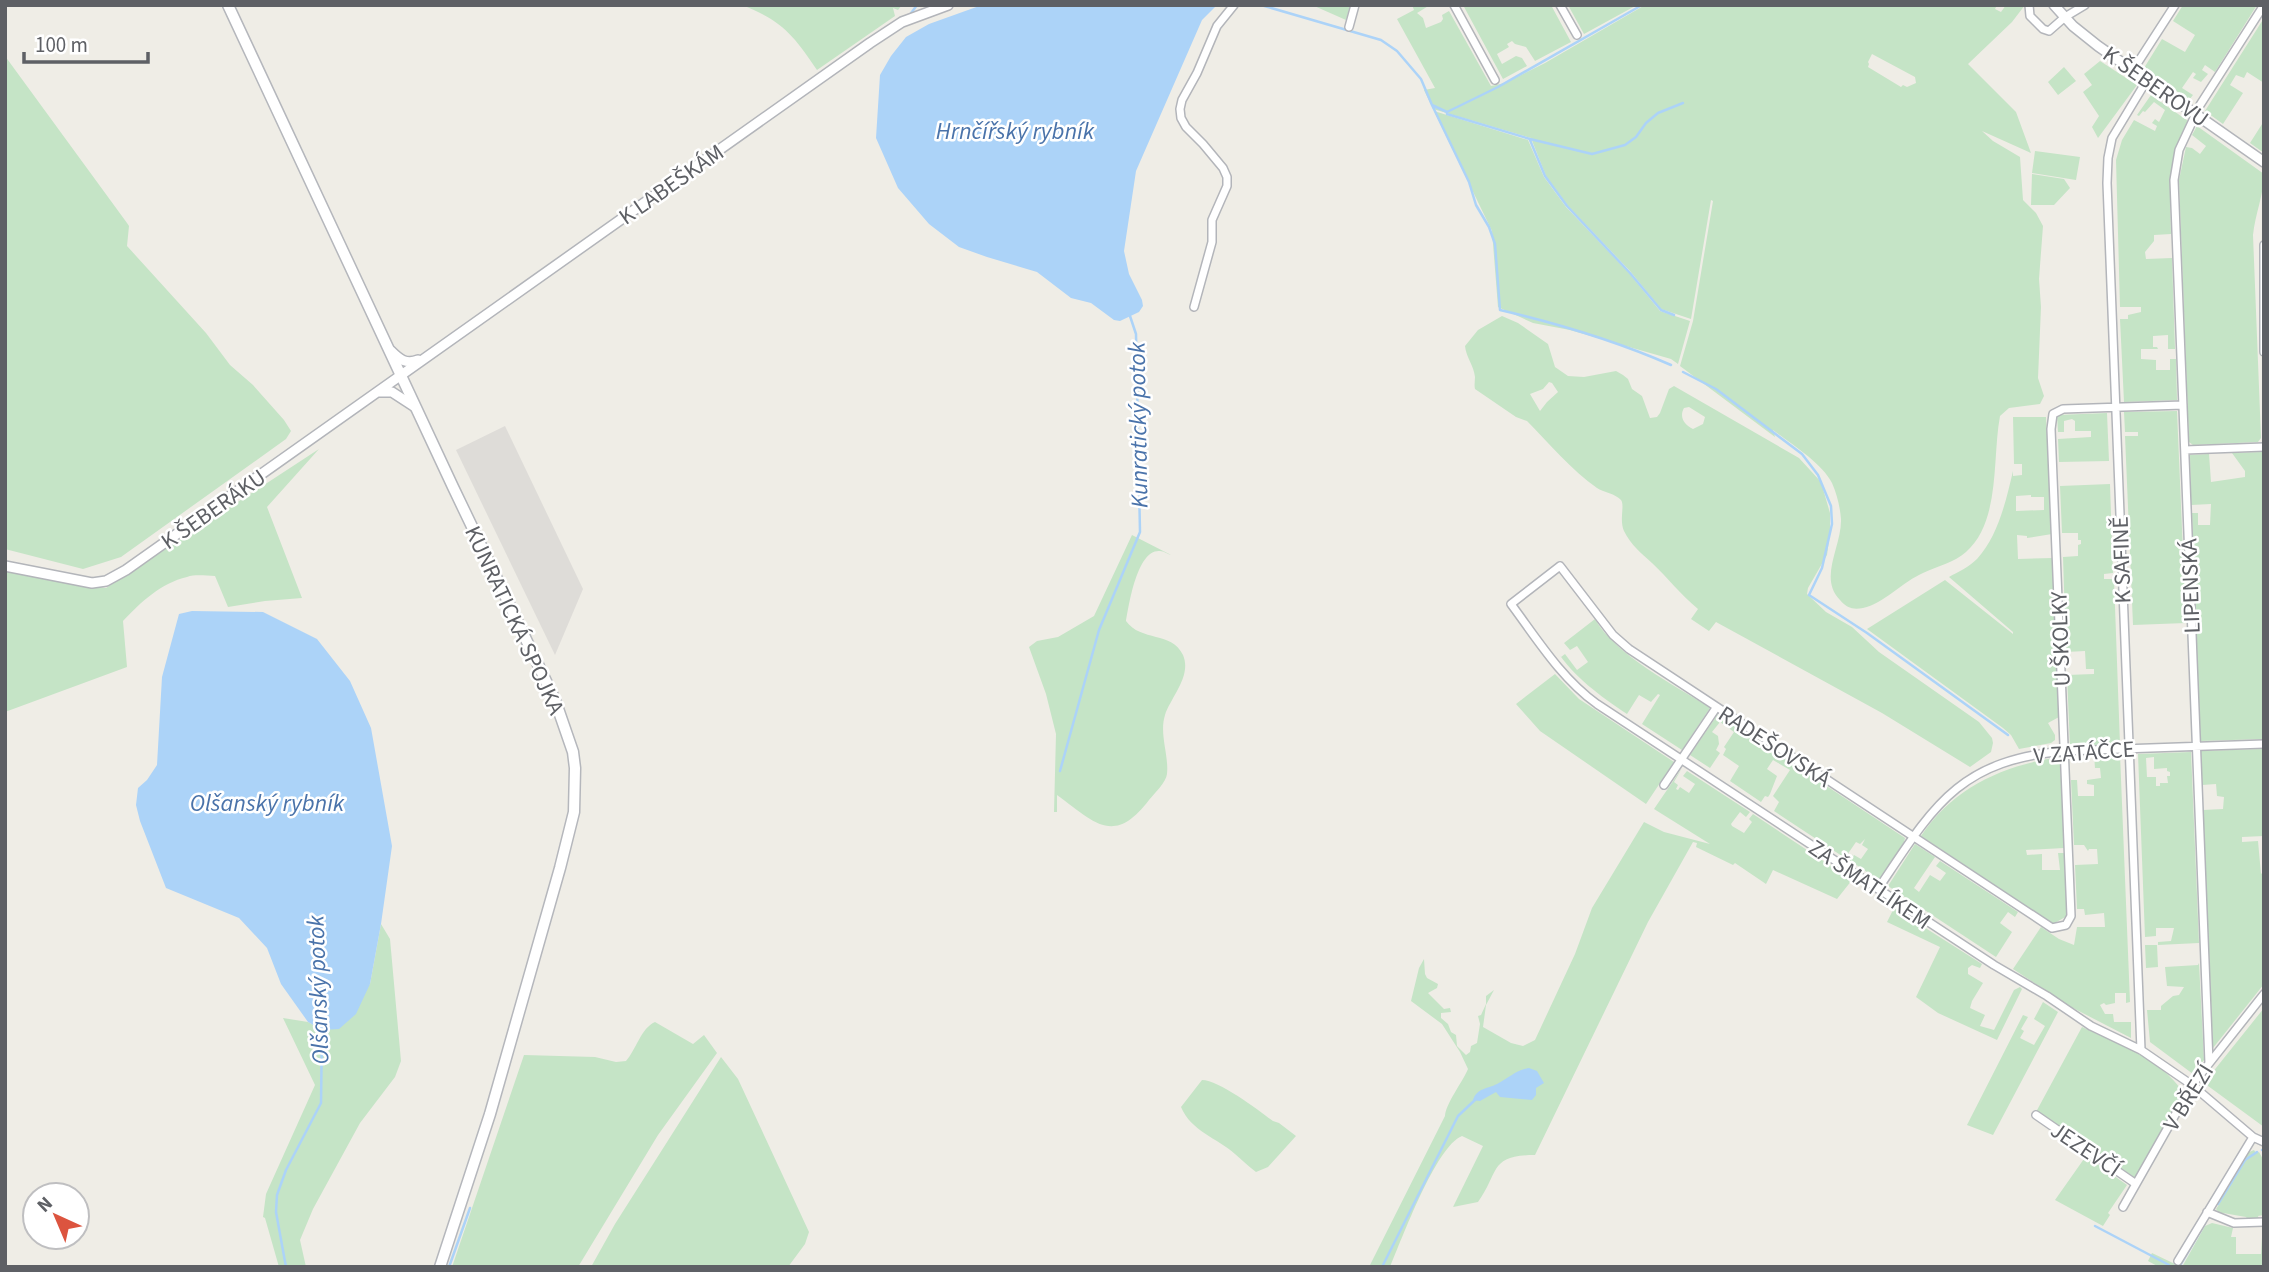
<svg xmlns="http://www.w3.org/2000/svg" width="2269" height="1272" viewBox="0 0 2269 1272" font-family="'Source Sans 3',sans-serif">
  <rect width="100%" height="100%" fill="#efede6"/>
  <path fill="#dedcd8" d="M505,426L583,589L555,655L456,450Z"/>
  <path fill="#c5e4c6" fill-rule="evenodd" d="M742,5H902L898,10L893,8L895,16L817,70C794,36 783,21 742,5Z
    M1312,5H1350L1346,20Z
    M1412,5H1430L1417,13L1423,18L1426,28L1441,22L1443,19L1442,15L1449,11L1491,86L1505,83L1545,63L1645,5H1997L1995,9L2001,12L2006,5H2025L2012,22L1968,64L2016,112L2031,153L1982,131L1993,141L2020,157L2023,200L2036,213L2043,226L2039,279L2041,307L2038,378L2044,396L2040,404L2009,408L2000,416C1992,458 2001,521 1966,552C1955,562 1936,567 1923,573C1904,581 1883,604 1863,608C1853,610 1847,608 1840,600C1818,578 1842,546 1841,519C1840,507 1837,494 1832,483C1822,463 1791,444 1773,430L1775,437L1680,366L1693,321L1713,201L1711,200L1691,319L1661,309L1630,271L1568,206L1546,176L1531,138L1433,109L1424,90L1435,88L1397,19L1414,10ZM1872,54L1915,77L1916,83L1907,87L1903,85L1901,87L1868,67L1869,64L1868,62Z
    M1463,5H1551L1571,42L1535,61L1526,47L1515,44L1512,41L1507,44L1509,47L1497,54L1502,64L1516,56L1522,58L1527,66L1503,79Z
    M1568,5H1637L1584,34Z
    M2183,5H2257L2215,72L2205,65L2202,70L2208,74L2201,82L2193,78L2196,74L2193,72L2182,88L2193,95L2189,100L2144,68L2162,39L2185,52L2195,35L2173,21Z
    M2264,18V83L2247,72L2244,78L2236,75L2230,85L2243,93L2223,124L2205,111Z
    M5,56L127,223L129,226L127,246L206,333L230,365L253,385L284,420L291,431L286,439L121,557L83,569L5,549Z
    M2100,61L2137,85L2098,138L2092,127L2099,116L2083,92L2092,85L2084,74Z
    M2064,67L2076,81L2058,95L2048,82Z
    M2151,95L2188,121C2167,160 2170,191 2171,234L2154,235V241L2145,252L2146,259L2172,258L2175,349H2168V335L2153,336V347H2157L2158,349H2141V359L2156,360V370H2170V359H2176L2177,400L2124,402L2120,319H2128V315L2141,312V307H2120L2116,160L2122,140L2134,120L2155,131L2157,126L2152,123L2155,119L2159,122L2165,110L2154,102L2145,112L2143,111L2139,116L2137,115Z
    M1434,111L1528,140L1544,177L1566,207L1629,273L1660,311L1690,321L1678,364L1671,359L1570,330L1533,323L1498,307L1492,231Z
    M2264,121V153L2250,143Z
    M2197,126L2264,174C2264,194 2255,214 2253,235L2261,438L2258,442L2193,445L2189,442L2179,180L2186,147L2192,148L2200,154L2206,146L2192,135Z
    M2035,151L2080,157L2076,180L2032,173Z
    M2032,174L2064,179L2070,188L2054,205H2031Z
    M1502,316L1518,323L1548,344L1555,367L1568,376L1584,377L1616,371L1623,375L1628,379L1632,389L1642,396L1650,418L1657,417L1660,413L1669,389L1674,386L1799,458L1821,482L1830,513V533L1827,555L1808,588L1807,594L1826,612L1852,627L1879,652L1979,722L1992,738L1993,743L1991,752L1970,767L1882,713L1716,622L1709,631L1691,619L1698,609C1681,595 1668,578 1652,563C1641,553 1631,545 1624,531C1619,520 1625,505 1621,500C1616,494 1603,492 1597,488C1572,471 1548,442 1527,421L1516,417L1475,389C1474,385 1475,381 1475,377C1474,366 1466,357 1465,346L1478,330ZM1549,382L1552,383L1558,392L1547,402L1540,411L1530,394L1543,389ZM1689,407L1705,417L1703,424L1693,429C1684,425 1679,417 1684,408Z
    M2177,411L2186,623L2133,625L2125,436H2138V432H2125L2124,412Z
    M2107,413L2109,461L2059,462L2058,439L2091,437V431H2075V421L2072,419L2064,421V432H2058L2057,415Z
    M2013,417H2046L2052,534L2027,538V536L2017,535L2018,559L2053,558L2059,717L2048,723L2055,735V740L2051,743L2019,749L2011,735L2003,728L1867,629L1945,580L2013,634V632L1949,577C1958,572 1969,567 1977,559C1998,536 2006,501 2013,471V476L2022,475V464H2014ZM2031,495V497H2044V510L2016,511V496Z
    M319,449L267,507L302,598L265,601L228,607L215,576C206,576 196,574 187,577C161,583 141,602 123,621L127,667L5,712V571L106,588Z
    M2262,452L2264,506V739L2200,741L2192,513H2198V525H2210L2211,504L2191,505L2190,455L2209,454L2211,482L2245,477V471L2232,453Z
    M2110,484L2113,573L2104,574V579H2114L2120,745L2070,747L2067,675L2094,674V669H2086L2085,651L2066,652L2063,557L2078,556V545L2081,544V540H2078V533H2062L2060,486Z
    M1132,535L1171,555C1167,554 1164,551 1160,551C1137,549 1129,605 1126,621C1141,642 1172,631 1183,655C1192,676 1171,697 1165,715C1159,734 1169,755 1167,774C1166,782 1155,793 1149,800C1114,846 1095,823 1057,795V812H1054L1056,734L1046,694L1029,647L1037,641L1058,637L1094,616Z
    M1595,619C1615,655 1675,685 1710,708L1682,750L1642,724L1660,695L1658,694L1651,702L1639,695L1627,714C1599,695 1575,678 1556,650L1561,657L1565,654L1577,670L1588,662L1577,646L1570,650L1564,643Z
    M1555,674L1579,699L1674,762L1646,804L1540,731L1516,704Z
    M1718,714L1905,838L1904,842L1879,880L1849,860L1853,854L1852,858L1854,855L1861,859L1868,849L1862,845L1865,839L1860,844L1856,842L1845,858L1774,811L1779,802L1773,796L1790,770L1773,760L1767,769L1777,776L1770,794L1768,797L1765,796L1761,802L1730,781L1739,766L1723,755L1726,749L1724,747L1734,732L1720,722L1712,732L1718,736L1719,744L1716,750L1720,753L1710,768L1690,755Z
    M2264,749V836L2242,837V842L2258,841L2261,874L2264,871V984L2213,1048L2203,810L2223,809L2224,797L2217,796L2216,784L2202,785L2201,751Z
    M2191,752L2199,943L2158,945V942L2171,941L2174,928H2156V936L2145,937L2138,754ZM2154,757V769L2167,768V771L2170,772V776H2167L2168,783H2160V786H2156V777H2147L2146,758Z
    M2120,754L2130,1002L2126,1003V993H2115V1003L2106,1005L2104,1003L2100,1005L2105,1014H2113L2114,1022H2131V1038L2071,1007L2013,969L2041,927L2059,939L2074,945L2077,927H2105L2104,913L2085,915L2084,909H2077L2075,865L2098,864L2097,849H2089L2088,851L2084,845H2074L2071,780H2077L2078,796H2094V785L2087,784V780L2101,778L2100,768H2095L2094,755Z
    M2060,757L2064,848L2026,850L2027,855L2042,854V870H2060L2058,853H2064L2067,916L2053,924L1921,836C1954,787 2004,765 2060,757Z
    M1682,768L1674,782L1678,785L1676,789L1678,790L1680,787L1689,793L1695,784L1683,776L1687,771L1750,812L1746,817L1740,812L1731,824L1732,826L1744,833L1752,822L1749,819L1753,814L1852,880L1837,899L1773,870L1766,884L1735,863L1733,865L1696,847L1697,843L1693,842L1648,922L1535,1155C1489,1155 1500,1171 1478,1202L1453,1207L1483,1146L1462,1136C1436,1146 1402,1239 1390,1267H1369L1445,1116C1446,1103 1462,1083 1468,1069L1460,1052L1442,1024L1411,1001L1419,968L1424,959L1425,974L1427,978L1438,984L1437,988L1428,993L1444,1009L1450,1008L1451,1012L1441,1013V1018L1448,1024L1451,1032L1456,1035L1457,1046L1466,1055L1470,1052L1471,1046L1477,1043L1480,1024L1478,1016L1481,1015L1486,1004V996L1494,990L1486,1005L1483,1027L1511,1043L1523,1046L1535,1040L1575,954L1592,908L1644,822L1664,832L1710,844L1654,809Z
    M1915,844L1935,857L1914,888L1919,892L1930,875L1940,881L1946,873L1936,866L1940,861L2018,912L2015,917L2008,912L2000,923L2012,932L1996,957L1888,886Z
    M1894,908L1982,964L1980,968L1972,965L1968,968V974L1983,983L1972,1001L1970,1008L1985,1015L1980,1026L1994,1030L2014,990L2020,987L2022,989L1997,1040L1938,1013L1916,997L1940,947L1887,922Z
    M381,924L390,939L401,1061L395,1077L360,1123L313,1209L300,1240L306,1267H279L265,1218L263,1217L266,1194L315,1085L283,1018L308,1022L322,1030L370,984Z
    M2145,945H2157L2158,967L2146,968Z
    M2199,963L2204,1060L2193,1074L2150,1042L2147,1010H2161V1006L2173,996L2179,995L2184,987L2167,986L2165,967L2198,965Z
    M2043,1002L2058,1012L1993,1135L1967,1125L2023,1015L2028,1017L2021,1029L2024,1031L2020,1038L2034,1045L2045,1026L2034,1019Z
    M2264,1008V1127L2204,1083Z
    M655,1022L693,1044L704,1035L717,1053L658,1135L578,1267H452L524,1055L595,1057L616,1062L626,1061C636,1050 641,1028 655,1022Z
    M2082,1027C2116,1043 2160,1058 2182,1091L2180,1101L2135,1178L2036,1112Z
    M721,1057L738,1079L809,1232L805,1244L788,1267H591L615,1224Z
    M1202,1080C1219,1080 1258,1110 1273,1121L1279,1123L1296,1136L1268,1167L1256,1172C1248,1166 1242,1160 1235,1154C1217,1138 1191,1131 1181,1107Z
    M2254,1150L2256,1153L2259,1152L2264,1161V1215L2258,1216L2259,1219L2248,1220L2246,1217L2223,1213L2221,1215L2216,1209L2220,1203L2218,1201L2247,1153Z
    M2086,1156L2127,1185L2108,1213L2110,1215L2103,1226L2055,1200Z
    M2212,1223L2233,1228L2231,1237H2236V1254H2261L2262,1237L2264,1238V1267H2182L2205,1226Z
    M2152,1253L2175,1264L2173,1267H2159L2148,1261Z"/>
  <path fill="#acd3f8" d="M982,5H1217L1202,20L1136,171L1124,251L1129,274L1142,300L1143,306L1139,312L1120,321L1114,320L1091,303L1071,298L1037,272L987,257L959,247L929,224L898,188L876,138L880,75L891,56L906,37L929,24Z
    M192,611L263,612L317,639L350,681L371,728L392,846L381,924L370,984L356,1014L339,1029L322,1030L308,1022L281,984L267,948L239,918L166,888L140,821L136,805L138,788L147,780L157,765L162,677L179,614Z
    M1529,1068L1537,1071L1544,1083L1536,1088V1095L1532,1100L1500,1097L1496,1092L1480,1101L1473,1100C1477,1088 1487,1089 1497,1084C1509,1078 1516,1070 1529,1068Z"/>
  <g fill="none" stroke-linecap="round" stroke-linejoin="round">
    <path stroke="#acd3f8" stroke-width="2.5" d="M1261,5L1381,40L1397,51L1421,79L1432,105L1447,112L1498,87L1642,5
      M909,16L917,5
      M1432,105L1469,182L1476,205L1489,227L1495,244L1500,310C1560,324 1614,340 1671,365
      M1447,112V114L1530,139L1592,154L1625,145L1636,137L1646,123L1658,113L1683,103
      M1530,140L1545,176L1567,206L1630,273L1661,310L1674,315
      M1683,372L1716,389L1802,454L1818,475L1831,506L1832,524L1822,568L1809,595L1867,633L2008,735
      M1060,771L1099,630L1140,532L1136,334L1130,316
      M2262,1150H2264
      M2218,1204L2245,1160L2257,1152
      M2095,1226L2169,1265
      M286,1267L276,1212L277,1195L286,1170L321,1103L322,1029
      M449,1267L470,1208
      M1382,1267L1458,1116L1476,1099
      M2179,1267L2205,1223"/>
    <defs>
      <path id="minor" d="M1454,5L1495,80
        M1560,5L1577,35
        M2029,5L2030,16L2043,29L2049,31L2065,17L2085,5
        M1349,27L1355,5
        M2133,70L2175,5
        M2264,245V352
        M1194,307L1212,242V220L1227,186V177L1223,168L1203,144L1186,127L1181,118L1180,109L1182,100L1197,73L1217,26L1234,5
        M2183,405L2063,409L2053,414L2051,429L2071,916L2066,925L2052,928L1629,649L1613,635L1560,566L1511,604C1537,639 1561,678 1597,704L1994,965L2047,996L2091,1026L2141,1050L2192,1085L2253,1137L2264,1142
        M2185,450L2264,447
        M1664,785L1716,708
        M1878,889C1933,807 1958,760 2065,751L2264,744
        M2141,1050L2107,183L2108,158L2112,138L2147,80
        M2209,1063L2174,180L2179,150L2200,105L2264,5
        M2036,1115L2136,1184
        M2123,1207L2192,1085L2264,994
        M2207,1212L2234,1223L2264,1222
        M2178,1261L2253,1137"/>
      <path id="tertiary" d="M2054,5L2073,26L2098,46L2264,162
        M391,351C399,359 406,365 418,360
        M379,392H392L415,407
        M5,566L92,583L106,581L126,570L870,43L902,22L948,5"/>
      <path id="secondary" d="M228,5L453,487L555,700L573,752L575,768L574,812L560,868L490,1114L440,1267"/>
    </defs>
    <use href="#minor" stroke="#b3b5ba" stroke-width="10"/>
    <use href="#tertiary" stroke="#b3b5ba" stroke-width="12"/>
    <use href="#secondary" stroke="#b5b7bc" stroke-width="13"/>
    <use href="#minor" stroke="#fff" stroke-width="7"/>
    <use href="#tertiary" stroke="#fff" stroke-width="9"/>
    <use href="#secondary" stroke="#fff" stroke-width="10"/>
  </g>
  <g text-anchor="middle" stroke-width="5" stroke-linejoin="round" paint-order="stroke">
    <g font-size="23" fill="#5e6065" stroke="#fff">
      <text transform="translate(2156 86) rotate(35)" y="8">K ŠEBEROVU</text>
      <text transform="translate(671 184) rotate(-35)" y="8">K LABEŠKÁM</text>
      <text transform="translate(213 509) rotate(-35)" y="8">K ŠEBERÁKU</text>
      <text transform="translate(2121 560) rotate(-92)" y="8">K SAFINĚ</text>
      <text transform="translate(2190 586) rotate(-92)" y="8">LIPENSKÁ</text>
      <text transform="translate(515 620) rotate(65)" y="8">KUNRATICKÁ SPOJKA</text>
      <text transform="translate(2060 639) rotate(-92)" y="8">U ŠKOLKY</text>
      <text transform="translate(1775 746) rotate(33)" y="8">RADEŠOVSKÁ</text>
      <text transform="translate(2084 752) rotate(-4)" y="8">V ZATÁČCE</text>
      <text transform="translate(1870 884) rotate(34)" y="8">ZA ŠMATLÍKEM</text>
      <text transform="translate(2188 1097) rotate(-58)" y="8">V BŘEZÍ</text>
      <text transform="translate(2086 1149) rotate(34)" y="8">JEZEVČÍ</text>
    </g>
    <g font-size="24" font-style="italic" fill="#4a73aa" stroke="#fff">
      <text x="1015" y="139">Hrnčířský rybník</text>
      <text transform="translate(1138 425) rotate(-91)" y="8">Kunratický potok</text>
      <text x="267" y="811">Olšanský rybník</text>
      <text transform="translate(318 990) rotate(-92)" y="8">Olšanský potok</text>
    </g>
  </g>
  <rect width="2269" height="1272" fill="none" stroke="#5e6065" stroke-width="14"/>
  <g transform="translate(56 1216) rotate(316)"><circle r="33" fill="#ffffff" stroke="#bfbfc1" stroke-width="2"/>
  <path d="M0-5L12 26L0 18L-12 26Z" fill="#dc543f"/>
  <text y="-10" font-size="19" font-weight="bold" text-anchor="middle" fill="#5e6065">N</text>
  </g>
  <path d="M24 52v10h124v-10" fill="none" stroke="#5e6065" stroke-width="3.5"/>
  <text x="35" y="52" font-size="21" fill="#5e6065" stroke="#ffffff" stroke-width="5" paint-order="stroke">100 m</text>
</svg>
